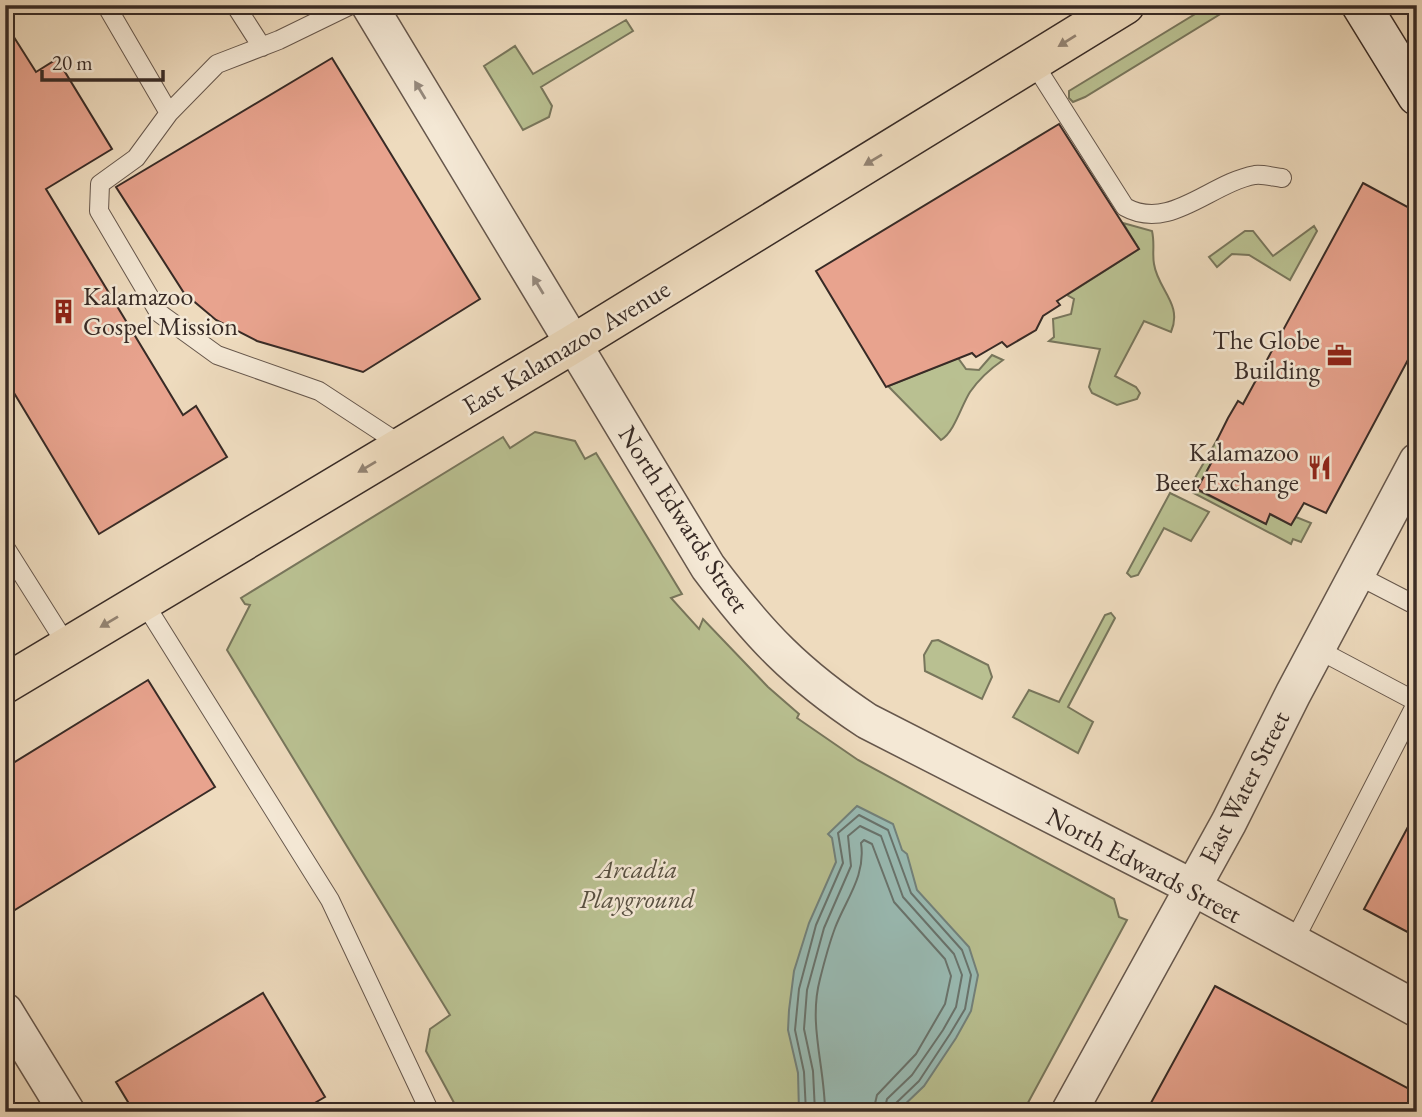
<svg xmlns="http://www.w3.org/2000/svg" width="1422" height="1117" viewBox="0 0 1422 1117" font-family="'EB Garamond',serif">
  <rect width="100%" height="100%" fill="#eedbbe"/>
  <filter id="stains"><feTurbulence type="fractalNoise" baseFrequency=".00286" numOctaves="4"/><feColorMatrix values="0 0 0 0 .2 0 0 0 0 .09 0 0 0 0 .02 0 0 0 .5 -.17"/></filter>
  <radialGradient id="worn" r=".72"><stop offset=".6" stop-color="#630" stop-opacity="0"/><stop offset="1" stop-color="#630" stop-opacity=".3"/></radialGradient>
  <path fill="#b9c091" stroke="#78765c" stroke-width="2" d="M1210,5H1235L1085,97L1073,102L1069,98V91Z
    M626,20L633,31L541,87L552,106L549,117L523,130L484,66L515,46L533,74Z
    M1123,223L1152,231C1155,244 1152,253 1154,264C1158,290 1183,304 1171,332L1144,321L1115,376L1136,387L1140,393L1137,399L1117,405L1092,393L1089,387L1100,349L1049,341L1054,337L1053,319L1071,314L1074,299L1067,295L1139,249Z
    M1314,226L1317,231L1290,280L1249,255L1232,254L1217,267L1209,257L1245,231H1253L1273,256Z
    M992,355L1003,360C990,369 979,379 970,392C961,406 955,431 941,440L888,386L958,358L966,369L979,370Z
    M535,432L575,441L585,459L596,453L682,594L671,598L699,629L703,619L768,687L799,714L797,718L858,760L1114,899L1119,917L1127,920L1023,1112H459L426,1051L430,1029L450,1015L227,650L250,605L245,604L241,598L503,437L510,448Z
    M1217,440L1222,443L1197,490L1265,523L1270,514L1291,525L1296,517L1311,523L1301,542L1293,539L1291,544L1188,490Z
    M1170,493L1209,512L1191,541L1164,528L1138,575L1131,577L1127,573Z
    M1111,613L1115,618L1068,707L1093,722L1078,753L1013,717L1029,690L1059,702L1105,615Z
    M938,640L988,665L992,677L982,699L925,671L924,655L932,641Z"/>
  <path fill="#99bbb4" stroke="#72817b" stroke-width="2" d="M857,806L893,824L902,850L907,854L917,890L969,947L978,975L971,1011L956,1038L924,1086L897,1112H799L798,1073L788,1030L789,1010L794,971L809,923L836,862L832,838L828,834Z"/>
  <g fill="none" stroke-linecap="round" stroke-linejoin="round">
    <path stroke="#68736d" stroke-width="2" d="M806,1112L804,1072L795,1030L799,989L816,925L843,863L838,833L859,815L888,830L911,893L962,950L971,975L965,1009L950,1034L919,1081L894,1105L893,1112
      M815,1112L813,1071L804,1029L807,990L824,928L851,866L848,836L860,826L881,836L903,897L954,954L962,975L956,1007L943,1030L912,1075L887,1099L884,1112
      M825,1112C825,1067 808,1024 820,979C824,963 829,944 835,928C846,899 866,876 861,843L864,840L872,844L894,902L945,959L951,976L945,1004L916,1054L877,1095L873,1112"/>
  </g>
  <path fill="#e8a38e" stroke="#382b26" stroke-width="2" d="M5,23L36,72L57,59L112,149L46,189L183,415L196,406L227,457L99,534L5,378Z
    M332,58L480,299L363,372L257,341L216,320L184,293L116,187Z
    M1059,124L1139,249L1057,301L1060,305L1043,316L1036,330L1007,347L1002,342L976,357L972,353L886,387L816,271Z
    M1363,183L1417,212V343L1326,513L1304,503L1291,525L1270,514L1266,524L1197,489L1222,443L1217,440L1228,418L1238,401L1243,404Z
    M148,680L215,787L5,916V768Z
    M1417,810V937L1364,909Z
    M1215,986L1417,1093V1112H1146Z
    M263,993L325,1097L299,1112H134L116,1082Z"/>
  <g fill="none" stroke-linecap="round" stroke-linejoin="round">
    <defs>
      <path id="lane" d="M106,5L169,113
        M235,5L262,47
        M351,5L279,40L217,64L169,113L136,158L100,184L99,211L159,313L217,355L319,391L403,446
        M1033,62L1125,207C1170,232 1210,183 1255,175C1263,174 1274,177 1282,178
        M5,547L68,647
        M1357,575L1417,606
        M143,601L330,900L430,1112
        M1317,649L1417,702
        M1293,943L1417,702"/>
      <path id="street" d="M369,5L708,567C759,635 796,674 867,721L1192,887L1417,1009
        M5,1011L67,1112
        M1069,1112L1229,822L1293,694L1417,461"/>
      <path id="secondary" d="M1361,5L1417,96"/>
      <path id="primary" d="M5,684L573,344L1125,5"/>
    </defs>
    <use href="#lane" stroke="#66574c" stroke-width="20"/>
    <use href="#street" stroke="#66574c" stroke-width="38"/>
    <use href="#secondary" stroke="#382b26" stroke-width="41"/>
    <use href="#primary" stroke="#382b26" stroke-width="41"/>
    <use href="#lane" stroke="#f4e8d5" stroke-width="18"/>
    <use href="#street" stroke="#f4e8d5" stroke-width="35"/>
    <use href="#secondary" stroke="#f4e8d5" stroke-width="38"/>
    <use href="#primary" stroke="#eedbbe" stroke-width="38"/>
  </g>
  <defs><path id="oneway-solid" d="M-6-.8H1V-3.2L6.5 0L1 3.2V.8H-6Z" transform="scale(1.75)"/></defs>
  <g fill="#938372">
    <use href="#oneway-solid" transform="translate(1067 41) rotate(148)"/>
    <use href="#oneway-solid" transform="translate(873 160) rotate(149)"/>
    <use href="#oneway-solid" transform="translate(367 467) rotate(149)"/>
    <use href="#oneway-solid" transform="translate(109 622) rotate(149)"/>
  </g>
  <g fill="#968a7e">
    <use href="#oneway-solid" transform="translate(420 90) rotate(-121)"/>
    <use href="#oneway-solid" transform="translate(538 285) rotate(-121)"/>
  </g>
  <defs>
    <symbol id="building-bare" viewBox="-9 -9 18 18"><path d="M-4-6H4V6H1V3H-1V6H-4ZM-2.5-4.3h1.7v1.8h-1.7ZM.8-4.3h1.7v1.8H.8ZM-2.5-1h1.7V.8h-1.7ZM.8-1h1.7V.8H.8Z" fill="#8f2418" stroke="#f4e8d5" stroke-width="2.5" paint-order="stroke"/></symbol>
    <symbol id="office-bare" viewBox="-9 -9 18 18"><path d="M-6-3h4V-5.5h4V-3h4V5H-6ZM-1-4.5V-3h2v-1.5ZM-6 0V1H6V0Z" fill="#8f2418" stroke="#f4e8d5" stroke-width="2.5" paint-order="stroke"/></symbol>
    <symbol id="restaurant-bare" viewBox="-9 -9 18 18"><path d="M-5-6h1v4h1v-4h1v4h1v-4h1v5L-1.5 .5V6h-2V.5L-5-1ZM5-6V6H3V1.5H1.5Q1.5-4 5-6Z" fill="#8f2418" stroke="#f4e8d5" stroke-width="2.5" paint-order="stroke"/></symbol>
  </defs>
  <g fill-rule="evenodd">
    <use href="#building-bare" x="46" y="294" width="35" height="35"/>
    <use href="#office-bare" x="1322" y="338" width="35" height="35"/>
    <use href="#restaurant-bare" x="1302" y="450" width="35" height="35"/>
  </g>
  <g text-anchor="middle" stroke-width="5" stroke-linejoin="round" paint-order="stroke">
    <g font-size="26" fill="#382b26" stroke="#f4e8d5" text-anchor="end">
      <text x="83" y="305" text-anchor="start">Kalamazoo<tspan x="83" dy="30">Gospel Mission</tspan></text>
      <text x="1320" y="349">The Globe<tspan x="1320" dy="30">Building</tspan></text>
      <text x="1299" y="461">Kalamazoo<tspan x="1299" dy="30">Beer Exchange</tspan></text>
    </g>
    <g font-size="26" fill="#382b26" stroke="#f4e8d5">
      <text transform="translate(566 347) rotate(-31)" y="9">East Kalamazoo Avenue</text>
      <text transform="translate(684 519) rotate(57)" y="9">North Edwards Street</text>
      <text transform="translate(1244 787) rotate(-63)" y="9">East Water Street</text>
      <text transform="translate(1144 865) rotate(28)" y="9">North Edwards Street</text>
    </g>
    <g font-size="26" font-style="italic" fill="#585041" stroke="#f4e8d5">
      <text x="637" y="878">Arcadia<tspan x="637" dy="30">Playground</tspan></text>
    </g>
  </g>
  <rect width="1422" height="1117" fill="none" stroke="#eedbbe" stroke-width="28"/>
  <rect x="7" y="7" width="1408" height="1103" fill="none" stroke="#382b26" stroke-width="3.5"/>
  <rect x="14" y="14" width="1394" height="1089" fill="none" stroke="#382b26" stroke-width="2"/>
  <path d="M42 70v10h121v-10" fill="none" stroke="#382b26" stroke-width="3.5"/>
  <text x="52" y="70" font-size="21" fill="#382b26" stroke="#f4e8d5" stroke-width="5" paint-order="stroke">20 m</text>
  <rect width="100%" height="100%" filter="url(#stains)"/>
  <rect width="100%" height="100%" fill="url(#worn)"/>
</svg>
